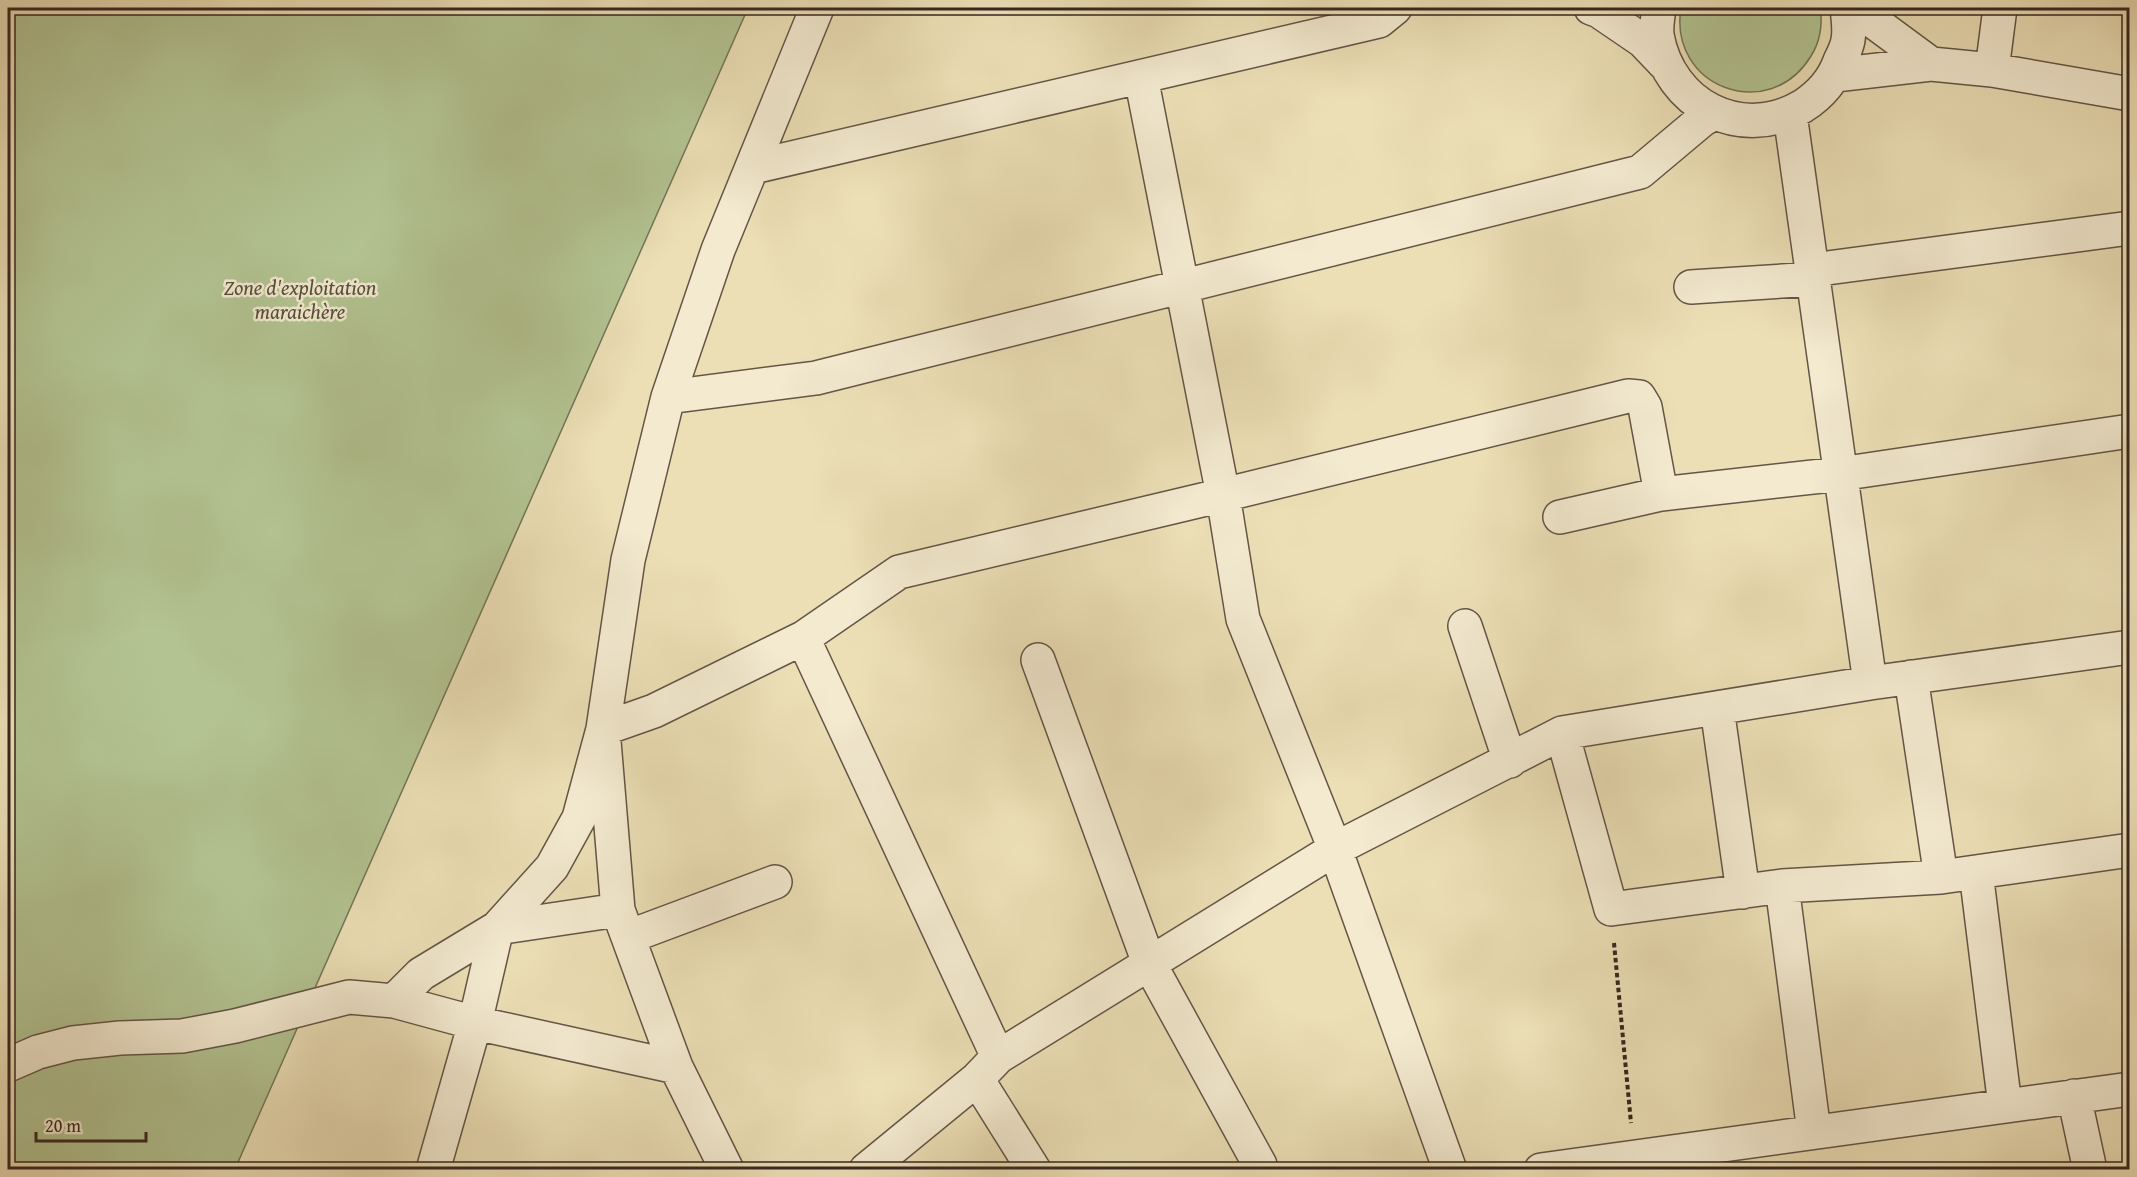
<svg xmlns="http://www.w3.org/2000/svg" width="2137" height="1177" viewBox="0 0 2137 1177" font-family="'Gentium Book Plus',serif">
  <rect width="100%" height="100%" fill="#ecdfb6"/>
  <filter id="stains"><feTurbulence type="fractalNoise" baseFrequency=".00333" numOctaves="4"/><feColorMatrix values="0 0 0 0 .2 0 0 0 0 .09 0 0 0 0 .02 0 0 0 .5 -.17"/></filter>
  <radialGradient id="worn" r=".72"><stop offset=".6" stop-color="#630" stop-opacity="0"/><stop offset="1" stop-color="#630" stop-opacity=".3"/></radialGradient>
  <path fill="#b3c392" stroke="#747559" stroke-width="1.5" d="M8,8H748L235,1169H8Z
    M1681,8H1820C1823,24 1820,42 1811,56C1769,125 1668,87 1681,8Z"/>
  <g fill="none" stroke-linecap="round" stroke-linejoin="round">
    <defs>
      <path id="minor" d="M1591,8L1599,11L1643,41L1665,64
        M1659,8C1658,16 1656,26 1657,35C1669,105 1741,143 1803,106C1820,95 1833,81 1840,61C1843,55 1847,47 1848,40C1850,30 1848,18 1847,8
        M1855,8L1931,64
        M1992,70L2000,8
        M1835,75L1931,64L1992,70L2130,94
        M1141,77L1223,495L1243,619L1335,849L1450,1170
        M1790,114L1870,683
        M753,167L1379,21L1395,8
        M1812,270L2130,228
        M1691,287L1813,279
        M668,397L816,378L1640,172L1702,120L1714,113
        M1560,517L1661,494L1840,474L2130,431
        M1465,626L1510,761
        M803,638L998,1057
        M1038,660L1149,963L1260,1165
        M1911,677L1941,877
        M1717,708L1743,892
        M1562,733L1611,909L1782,886L1941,877L2130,850
        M1976,872L2005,1106
        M1782,886L1814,1132
        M628,937L775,882
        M394,1001L475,1023L676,1067
        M8,1065L38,1052L73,1043L120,1038L182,1036L235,1026L349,997L394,1001L421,974L497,928L552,867L579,818L603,729L654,711L803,638L899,572L1223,495L1628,396L1639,397L1645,407L1661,494
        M977,1079L1034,1170
        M2074,1096L2090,1170
        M433,1170L475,1023L497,928L618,910
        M727,1170L676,1067L618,910L603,729L628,560L668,397L718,250L817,8
        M866,1170L977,1079L998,1057L1335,849L1562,733L1870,683L2130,647
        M1541,1170L2130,1089"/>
    </defs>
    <use href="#minor" stroke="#645546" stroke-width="36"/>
    <path stroke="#362720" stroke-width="4" stroke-dasharray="4.5 3" stroke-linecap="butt" d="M1614,943L1631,1123"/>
    <use href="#minor" stroke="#f3ead0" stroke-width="33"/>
  </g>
  <g text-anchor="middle" stroke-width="5" stroke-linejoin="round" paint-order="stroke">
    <g font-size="21" font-style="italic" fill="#554e3c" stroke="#f3ead0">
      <text x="300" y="295">Zone d'exploitation<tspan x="300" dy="24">maraichère</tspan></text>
    </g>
  </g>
  <rect width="2137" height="1177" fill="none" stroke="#ecdfb6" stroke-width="30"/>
  <rect x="9" y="9" width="2119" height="1159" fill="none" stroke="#362720" stroke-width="3"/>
  <rect x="15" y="15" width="2107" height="1147" fill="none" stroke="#362720" stroke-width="1.5"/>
  <path d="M36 1132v9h110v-9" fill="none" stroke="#362720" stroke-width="3"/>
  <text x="45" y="1132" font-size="18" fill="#362720" stroke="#f3ead0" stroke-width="4.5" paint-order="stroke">20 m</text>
  <rect width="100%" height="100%" filter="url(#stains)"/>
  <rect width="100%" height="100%" fill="url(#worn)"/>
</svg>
